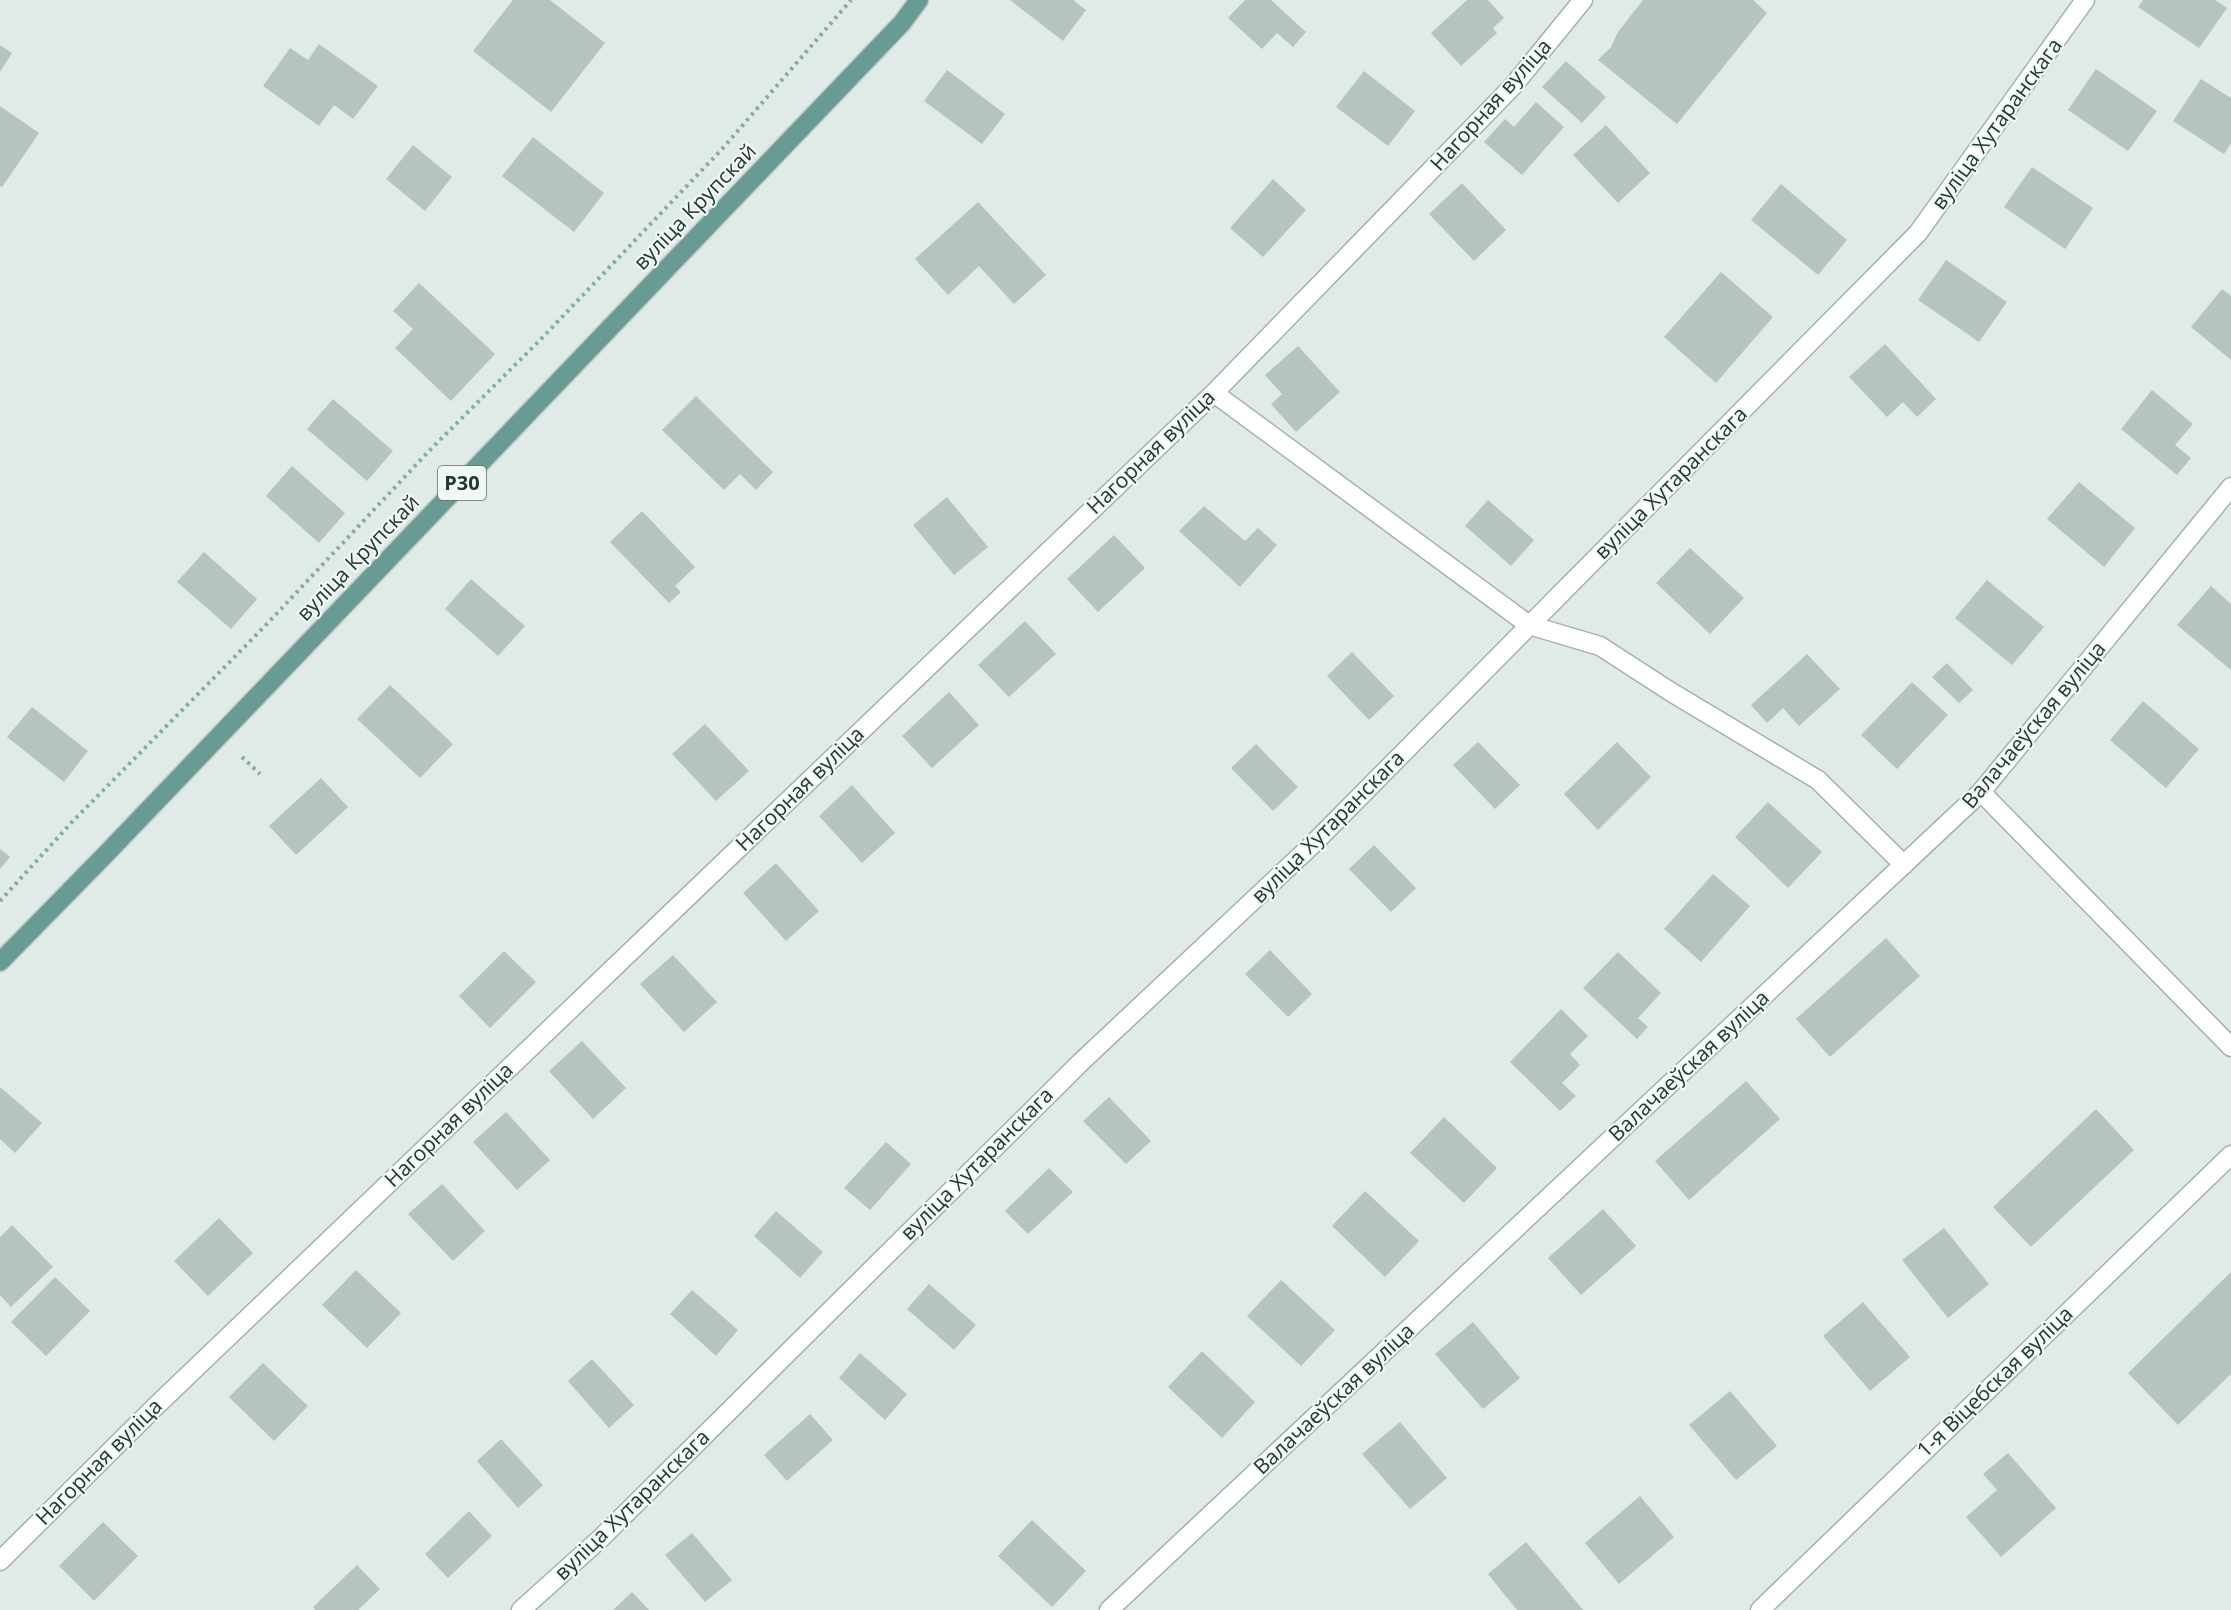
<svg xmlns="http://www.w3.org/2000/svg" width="2231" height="1610" viewBox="0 0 2231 1610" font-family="'Open Sans',sans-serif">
  <rect width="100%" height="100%" fill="#e0eae6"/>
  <path fill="#b6c4c0" d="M513,0H550L605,43L551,112L473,51Z
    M1010,0H1073L1086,10L1063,41Z
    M1245,0H1271L1306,32L1293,47L1277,33L1262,49L1228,18Z
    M1467,0H1488L1504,18L1493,28L1497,33L1461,66L1431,33Z
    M1643,0H1753L1767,13L1677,124L1598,60L1611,47L1618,32Z
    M2143,0H2215L2227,8L2199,48L2138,7Z
    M319,44L378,86L353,119L334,105L319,126L263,86L290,48L308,60Z
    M0,45L12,53L0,72Z
    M1566,61L1606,97L1582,123L1542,87Z
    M2096,69L2157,111L2128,151L2068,110Z
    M947,70L1005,114L982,144L924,101Z
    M1364,71L1415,111L1388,146L1336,107Z
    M2201,79L2231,98V143L2224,154L2173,121Z
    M1536,102L1564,127L1522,175L1484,142L1505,119L1514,127Z
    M0,106L39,133L2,187L0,186Z
    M1606,125L1650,173L1618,203L1573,155Z
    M533,137L604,193L574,232L502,176Z
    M413,145L452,177L425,211L386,179Z
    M2032,167L2093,208L2065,249L2004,207Z
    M1273,179L1306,210L1263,257L1230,228Z
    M1462,183L1506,230L1474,261L1429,214Z
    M1781,184L1847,240L1818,275L1751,220Z
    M978,202L1046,275L1014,304L979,266L948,295L915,259Z
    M1946,260L2007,302L1979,342L1918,300Z
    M1721,272L1773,317L1716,383L1664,337Z
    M419,283L495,354L451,401L395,348L413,329L393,311Z
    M2222,289L2231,296V360L2191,327Z
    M1885,344L1936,399L1917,417L1903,402L1887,417L1849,377Z
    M1298,346L1340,392L1296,432L1271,404L1282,394L1265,375Z
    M2152,390L2193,424L2175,445L2191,458L2177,475L2121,429Z
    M696,396L773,472L756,490L740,474L724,490L662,430Z
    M333,399L393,451L367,481L307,429Z
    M292,466L345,513L319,543L266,496Z
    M2079,482L2135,528L2104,567L2047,519Z
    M947,497L988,547L954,575L913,525Z
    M1488,500L1534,540L1511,566L1465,526Z
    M1204,506L1245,541L1258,528L1277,545L1240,587L1179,531Z
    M642,511L695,567L675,586L681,592L669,603L610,542Z
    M1114,535L1145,568L1098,612L1067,579Z
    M1690,548L1744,598L1710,634L1656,583Z
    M204,552L257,599L231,629L177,582Z
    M471,579L525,626L498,656L445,609Z
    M1987,580L2044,627L2012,665L1955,618Z
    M2211,586L2231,604V670L2177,625Z
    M1025,621L1056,654L1009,697L978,665Z
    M1352,652L1394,696L1369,720L1327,676Z
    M1807,654L1840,689L1799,726L1783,708L1767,723L1751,705Z
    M1947,663L1973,690L1959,703L1932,677Z
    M1912,682L1948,715L1897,769L1861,735Z
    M390,685L453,744L420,778L357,719Z
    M949,692L979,725L932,768L902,736Z
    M2143,701L2199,749L2166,788L2110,740Z
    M32,707L88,751L64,782L7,737Z
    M705,724L749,771L716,801L672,754Z
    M1478,742L1520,785L1495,809L1453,765Z
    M1617,742L1651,777L1598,830L1564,794Z
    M1256,744L1298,787L1273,811L1231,768Z
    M321,778L348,807L296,855L269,826Z
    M852,785L895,833L862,863L819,816Z
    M1768,802L1822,852L1788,888L1735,837Z
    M1374,845L1416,888L1391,912L1349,869Z
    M0,849L10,857L0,869Z
    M776,863L819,911L786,941L743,893Z
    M1713,874L1750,906L1701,962L1664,929Z
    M1886,938L1920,976L1830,1057L1796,1019Z
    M1270,950L1312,994L1288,1017L1245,974Z
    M504,951L536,982L490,1028L459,996Z
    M1618,952L1661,993L1638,1018L1648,1027L1637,1039L1583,988Z
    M673,955L717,1002L684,1032L640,984Z
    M1561,1009L1588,1036L1570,1054L1580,1065L1562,1083L1576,1096L1560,1111L1510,1062Z
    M582,1041L626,1088L593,1119L549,1071Z
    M1746,1081L1780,1119L1689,1200L1655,1161Z
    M0,1087L42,1123L15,1153L0,1139Z
    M1109,1097L1151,1141L1126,1164L1083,1121Z
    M2096,1109L2134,1150L2031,1247L1993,1207Z
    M506,1112L550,1160L517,1190L473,1142Z
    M1444,1117L1497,1168L1464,1203L1410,1153Z
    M886,1142L911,1164L870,1210L844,1188Z
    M1049,1168L1073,1192L1028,1234L1005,1211Z
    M442,1184L485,1231L453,1261L408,1214Z
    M1365,1191L1419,1241L1385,1277L1332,1226Z
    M1603,1209L1636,1246L1581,1295L1548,1258Z
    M776,1211L823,1252L800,1278L754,1236Z
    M219,1218L253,1253L208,1296L174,1261Z
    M12,1225L53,1267L11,1307L0,1295V1237Z
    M1944,1228L1989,1284L1948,1318L1902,1260Z
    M356,1270L401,1313L367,1348L322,1305Z
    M2231,1272V1374L2178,1425L2128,1373Z
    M55,1277L90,1311L46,1356L11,1322Z
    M1281,1280L1335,1330L1301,1366L1247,1316Z
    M929,1284L976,1325L954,1350L907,1309Z
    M692,1290L738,1330L716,1356L670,1314Z
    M1863,1302L1910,1357L1870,1391L1823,1336Z
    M1473,1322L1520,1378L1483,1409L1435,1354Z
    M1202,1351L1255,1402L1222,1438L1168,1387Z
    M860,1353L907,1394L885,1420L839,1378Z
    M592,1359L634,1405L609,1428L568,1381Z
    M263,1363L308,1406L274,1441L229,1397Z
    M1730,1391L1777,1446L1736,1480L1689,1425Z
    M810,1414L833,1440L787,1481L764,1455Z
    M1400,1422L1447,1478L1410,1509L1362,1454Z
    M501,1439L543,1485L518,1508L477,1461Z
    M2008,1453L2056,1508L2001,1557L1966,1517L1997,1490L1983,1474Z
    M1640,1496L1674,1537L1619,1584L1585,1543Z
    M469,1511L492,1536L448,1578L425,1554Z
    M1032,1520L1086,1571L1052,1607L998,1556Z
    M103,1522L138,1556L94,1601L59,1566Z
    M692,1533L732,1580L705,1602L665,1555Z
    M1526,1542L1555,1576L1583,1610H1517L1488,1574Z
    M357,1565L380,1589L358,1610H315L313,1607Z
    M632,1592L649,1610H613Z"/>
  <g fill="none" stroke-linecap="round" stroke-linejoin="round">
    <defs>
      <path id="minor" d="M1214,393L1529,625L1600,646L1671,692L1818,780L1904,865
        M1981,792L2231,1047
        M0,1561L156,1406L1214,393L1513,86L1583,0
        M521,1610L601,1538L1081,1062L1312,845L1918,233L2085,0
        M1109,1610L1981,792L2231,487
        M1760,1610L2231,1155"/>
      <path id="major" d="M0,962L105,855L902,23L919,0"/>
    </defs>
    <use href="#minor" stroke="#a3b1ad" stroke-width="21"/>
    <use href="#major" stroke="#c1c7c6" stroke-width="21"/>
    <path stroke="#83aba3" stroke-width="4" stroke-dasharray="3 4.5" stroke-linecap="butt" d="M242,757L260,774
      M0,901L73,821L266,625L428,452L542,338L723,148L851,0"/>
    <use href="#minor" stroke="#fff" stroke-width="18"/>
    <use href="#major" stroke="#689b94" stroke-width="18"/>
  </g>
  <g text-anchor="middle" stroke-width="4.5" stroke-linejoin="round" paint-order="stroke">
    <rect fill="#f0f7f4" stroke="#60716e" stroke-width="1.5" x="438" y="466" width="48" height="34" rx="4.5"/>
    <g font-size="20" font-weight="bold" fill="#223835">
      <text x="462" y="490">Р30</text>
    </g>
    <g font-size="21" fill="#223835" stroke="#f0f7f4">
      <text transform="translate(1491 105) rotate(-48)" y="7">Нагорная вуліца</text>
      <text transform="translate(1997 124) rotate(-54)" y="7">вуліца Хутаранскага</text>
      <text transform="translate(695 207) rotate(-46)" y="7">вуліца Крупскай</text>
      <text transform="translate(1151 452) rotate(-44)" y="7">Нагорная вуліца</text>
      <text transform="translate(1671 483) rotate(-45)" y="7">вуліца Хутаранскага</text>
      <text transform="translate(358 558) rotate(-46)" y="7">вуліца Крупскай</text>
      <text transform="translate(2034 725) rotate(-50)" y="7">Валачаеўская вуліца</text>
      <text transform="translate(800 789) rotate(-44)" y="7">Нагорная вуліца</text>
      <text transform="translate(1328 827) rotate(-45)" y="7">вуліца Хутаранскага</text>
      <text transform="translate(1689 1066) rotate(-43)" y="7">Валачаеўская вуліца</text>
      <text transform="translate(449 1125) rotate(-44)" y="7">Нагорная вуліца</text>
      <text transform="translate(977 1164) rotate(-45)" y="7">вуліца Хутаранскага</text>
      <text transform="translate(1995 1382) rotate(-44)" y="7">1-я Віцебская вуліца</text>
      <text transform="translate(1334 1399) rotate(-43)" y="7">Валачаеўская вуліца</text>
      <text transform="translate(99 1462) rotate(-45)" y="7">Нагорная вуліца</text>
      <text transform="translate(632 1505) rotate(-44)" y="7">вуліца Хутаранскага</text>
    </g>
  </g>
</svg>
